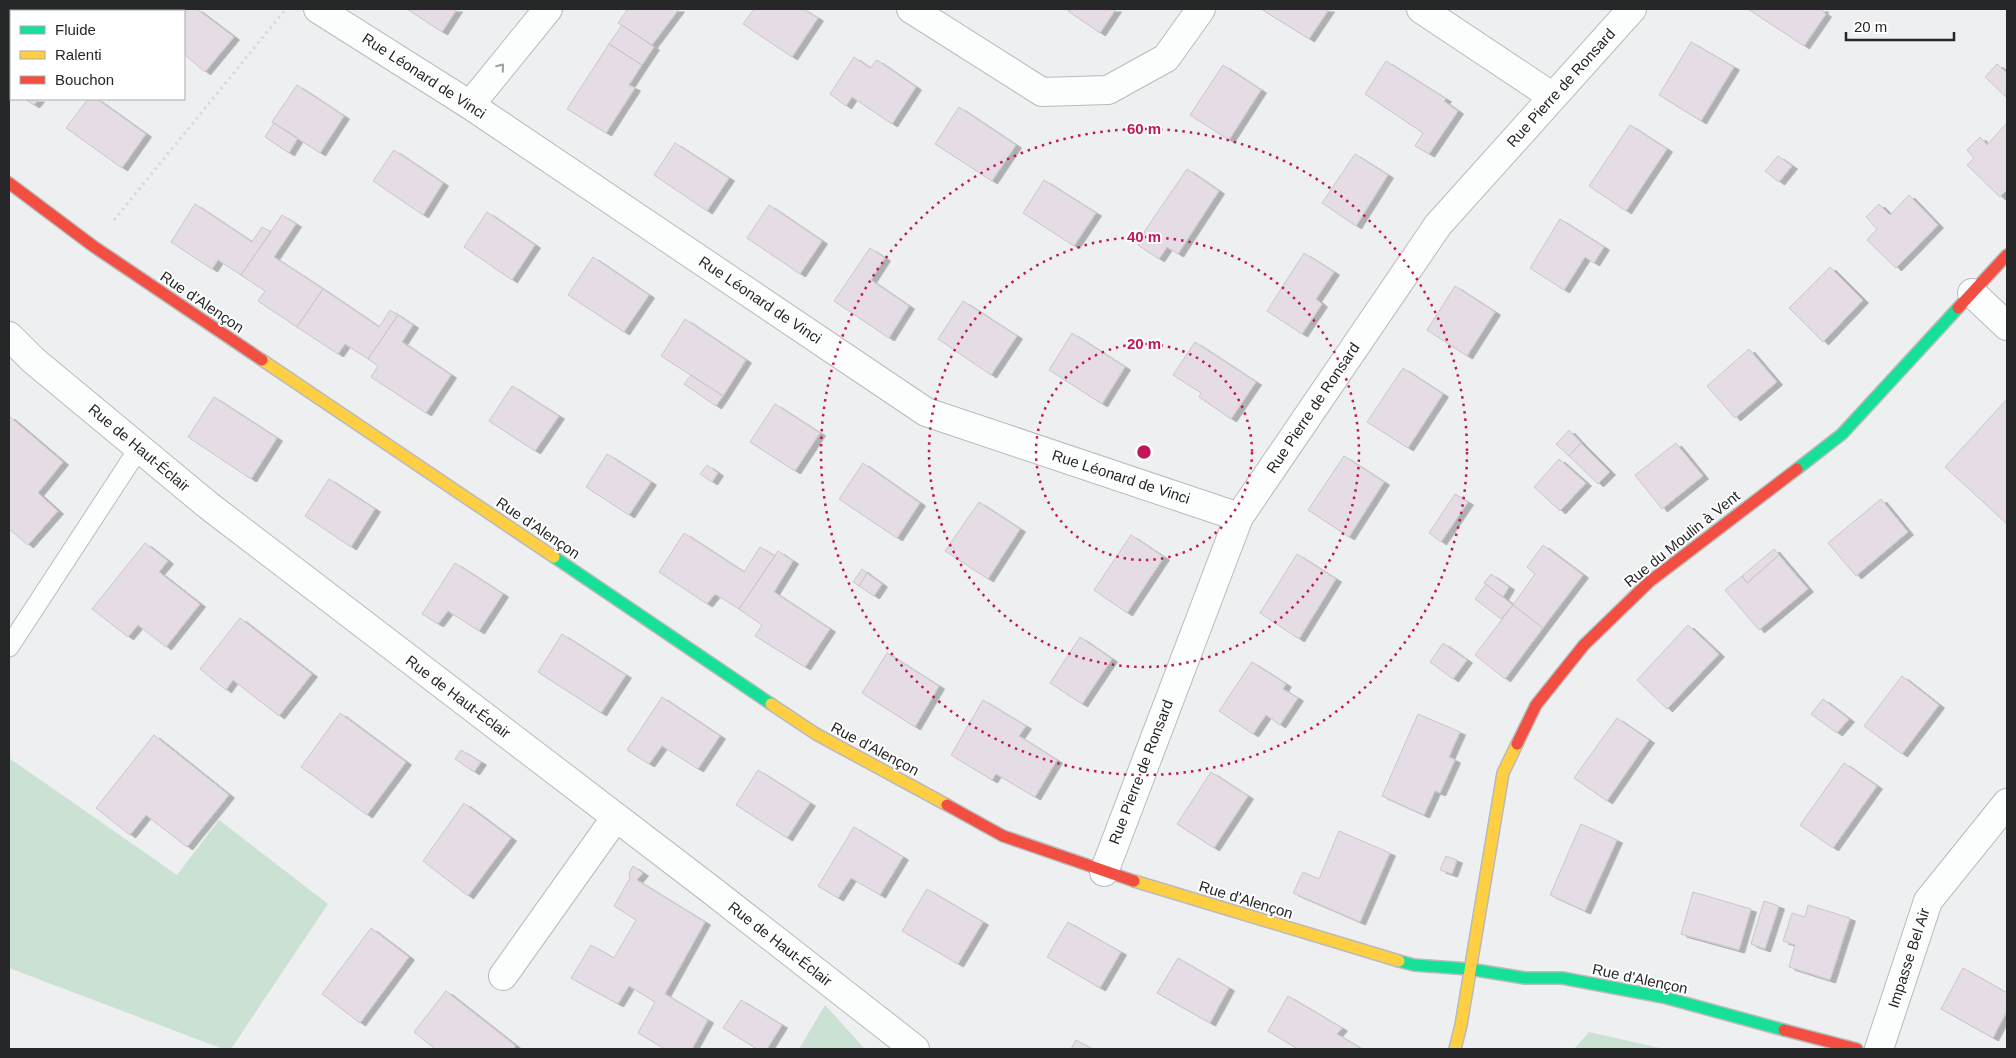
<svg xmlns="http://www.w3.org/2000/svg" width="2016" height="1058" viewBox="0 0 2016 1058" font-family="Helvetica,sans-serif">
  <defs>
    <filter id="shadow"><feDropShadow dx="5.5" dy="3" stdDeviation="0" flood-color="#0004"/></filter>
  </defs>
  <rect width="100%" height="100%" fill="#edeff0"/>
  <path fill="#cbe1d4" d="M9,758L177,875L219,820L328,904L231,1049H223L9,968Z
    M825,1005L865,1049H799Z
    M1589,1032L1664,1049H1574Z"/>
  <path fill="#e5dce5" stroke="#c8c8c9" filter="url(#shadow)" d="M178,9H197L234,37L205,72L184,54V11H176Z
    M407,9H457L442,32Z
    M628,9H679L652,45L618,23Z
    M754,9H803L818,18L792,57L743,24Z
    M1070,9H1116L1100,33L1068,11Z
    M1261,9H1329L1309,39Z
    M1748,9H1823L1822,11L1826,14L1804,46Z
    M622,25L654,47L642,65L609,44Z
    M9,35L11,37V88L9,87Z
    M1691,42L1734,67L1701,121L1659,95Z
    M609,44L642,65L629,85L635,88L606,133L567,109Z
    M854,57L870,68L877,60L916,87L892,124L852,97L846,106L830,94Z
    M1386,61L1446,99L1444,101L1458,111L1429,154L1415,146L1423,133L1365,94Z
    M1997,64L2007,73L2006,97L1985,77Z
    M1223,65L1261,90L1229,140L1190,115Z
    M297,85L344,116L320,153L272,122Z
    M25,99H39L34,105Z
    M88,99H97L146,134L122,168L66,128Z
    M959,107L1016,145L992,181L935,144Z
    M274,123L298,138L289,153L265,137Z
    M2007,123V190L2000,197L1967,165L1974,158L1967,150L1980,137L1987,145Z
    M1630,125L1667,149L1626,211L1589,186Z
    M675,143L729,178L707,211L654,175Z
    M394,150L443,183L423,215L373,181Z
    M1355,154L1388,175L1356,226L1322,203Z
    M1778,156L1792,166L1779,182L1765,171Z
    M1187,169L1219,191L1178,254L1167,247L1159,259L1138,245L1145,233L1144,232Z
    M1044,180L1096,213L1074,246L1023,213Z
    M1909,195L1938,225L1896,268L1867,240L1877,229L1866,217L1879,204L1890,215Z
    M195,204L252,242L262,227L271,232L241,275L218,260L212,269L171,242Z
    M769,205L822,241L800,274L747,238Z
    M487,212L535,245L512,280L464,247Z
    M282,215L296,224L274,257L323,289L297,327L258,301L265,291L241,275Z
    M1560,219L1604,247L1594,263L1585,257L1564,290L1530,268Z
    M870,248L885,258L871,280L909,306L889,338L834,301Z
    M1304,253L1334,272L1316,299L1322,304L1302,334L1267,311Z
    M593,257L649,295L624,332L568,295Z
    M1830,267L1863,300L1823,342L1789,308Z
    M1455,286L1495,312L1467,356L1427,330Z
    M323,289L379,327L390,310L398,315L368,359L345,344L338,354L297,327Z
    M963,301L1017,336L991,375L938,339Z
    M398,315L413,325L402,342L451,375L426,413L371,377L378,366L368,359Z
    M685,319L746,360L723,396L661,356Z
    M1072,333L1125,367L1102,404L1049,370Z
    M1195,342L1256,382L1231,419L1199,397L1201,393L1173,375Z
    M1749,349L1777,382L1735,418L1707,386Z
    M1403,368L1443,394L1408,448L1367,422Z
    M691,375L723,396L716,406L684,384Z
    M512,386L559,416L535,451L489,421Z
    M214,397L277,438L251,479L188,437Z
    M2007,399V524L1945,467Z
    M775,404L820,433L795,471L750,442Z
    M9,416L63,462L38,493L58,511L28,545L9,529Z
    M1569,430L1581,443L1569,456L1556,444Z
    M1581,443L1610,472L1598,484L1569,456Z
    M1676,443L1703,476L1662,509L1635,475Z
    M607,454L651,482L629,515L586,487Z
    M1344,456L1384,482L1349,537L1308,510Z
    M1559,459L1586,483L1560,511L1534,487Z
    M863,463L920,503L897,538L839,499Z
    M707,465L718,473L712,482L700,474Z
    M329,479L375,509L351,547L305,516Z
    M1455,494L1468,502L1441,542L1429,533Z
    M1881,499L1908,532L1856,576L1828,543Z
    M979,502L1020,529L988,579L945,551Z
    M684,533L744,572L760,547L775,556L739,609L715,594L707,604L659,572Z
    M1131,535L1164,557L1127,613L1094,590Z
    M145,543L168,561L159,572L200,604L166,647L138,625L128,637L92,609Z
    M1543,545L1583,575L1543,628L1513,605L1535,574L1527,567Z
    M1774,549L1779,555L1747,583L1742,576Z
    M778,551L793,561L774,592L830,629L805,667L755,636L762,625L739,609Z
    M1297,554L1336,579L1299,639L1260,613Z
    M1779,555L1808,589L1759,630L1725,590L1742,576L1747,583Z
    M455,563L503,594L479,631L448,611L438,624L422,614Z
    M862,569L867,573L859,586L853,582Z
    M867,573L882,584L874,596L859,586Z
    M1491,574L1509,587L1503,597L1484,583Z
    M1486,584L1513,605L1501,619L1475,599Z
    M1513,605L1543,628L1505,679L1475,655Z
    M240,618L312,674L279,716L233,680L226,690L200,669Z
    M1688,625L1719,654L1667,709L1637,680Z
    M562,634L626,675L601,713L538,672Z
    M1080,637L1112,659L1082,704L1050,683Z
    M1443,643L1467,660L1453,679L1430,662Z
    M887,653L939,686L915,727L862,693Z
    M1252,662L1286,684L1283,689L1298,698L1280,725L1266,715L1253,734L1219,711Z
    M1902,676L1939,705L1902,754L1864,726Z
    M662,697L720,736L698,769L662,746L649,764L627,750Z
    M1823,699L1849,719L1837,733L1811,714Z
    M983,700L1026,726L1019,736L1057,760L1035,797L996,774L992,780L951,755Z
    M340,713L406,762L367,815L301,767Z
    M1418,714L1460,732L1449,757L1455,760L1440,793L1435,791L1424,815L1382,796Z
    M1617,718L1649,740L1607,801L1574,778Z
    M154,735L229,795L187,847L146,815L130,835L96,808Z
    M461,750L481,762L474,772L455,759Z
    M1844,763L1877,786L1833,848L1800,825Z
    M758,770L810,803L787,838L736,805Z
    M1211,772L1248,796L1214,848L1177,824Z
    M464,803L511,838L468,896L423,861Z
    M1581,824L1617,840L1585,911L1550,895Z
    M854,827L903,857L880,895L851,878L838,898L818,886Z
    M1339,831L1390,853L1360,922L1293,893L1303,872L1319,879Z
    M1446,856L1457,860L1452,874L1440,870Z
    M633,866L643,873L637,880L705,922L665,994L708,1020L692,1049H665L638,1033L655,1002L629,986L618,1004L571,978L591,945L614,958L636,920L614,906L630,878L629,873Z
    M927,889L983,922L958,964L902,931Z
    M1693,892L1751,909L1739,950L1681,934Z
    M1764,901L1779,906L1765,949L1751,944Z
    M1808,905L1850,918L1830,980L1789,967L1795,945L1783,941L1792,913L1805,917Z
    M1068,922L1121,952L1100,988L1047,957Z
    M371,928L409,957L360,1023L322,994Z
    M1178,958L1229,988L1210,1023L1157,993Z
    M1963,968L2007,993V1011L1993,1038L1941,1009Z
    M446,991L516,1046L513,1049H435L414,1032Z
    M1288,996L1342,1028L1337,1034L1362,1049H1298L1268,1031Z
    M741,1000L782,1025L767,1049H757L723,1028Z
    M1076,1040L1092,1049H1071Z"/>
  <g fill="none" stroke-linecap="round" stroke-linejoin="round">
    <defs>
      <path id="lane" d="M9,647L139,448"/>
      <path id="street" d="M318,9L470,105L926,412L1239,517
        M911,9L1042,92L1108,90L1166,58L1201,9
        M1421,9L1553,97
        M470,105L548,9
        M1972,293L2007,326
        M9,336L33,360L209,506L710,889L915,1049
        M1104,872L1239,517L1438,225L1632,9
        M503,976L616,817
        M1879,1049L1928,901L2007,803"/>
      <path id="fast" d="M1797,469L1842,434L1958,308
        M554,557L771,704
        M1399,961L1414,965L1469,969L1525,978H1562L1663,997L1784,1030"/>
      <path id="slow" d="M262,360L554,557
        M771,704L816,734L947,805
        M1134,881L1399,961
        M1455,1049L1461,1025L1503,773L1517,744"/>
      <path id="jam" d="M9,183L93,246L262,360
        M1958,308L2007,255
        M1517,744L1536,705L1584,645L1649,582L1797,469
        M947,805L1003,836L1134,881
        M1784,1030L1857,1049"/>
    </defs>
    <use href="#lane" stroke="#b9babb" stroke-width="21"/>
    <use href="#street" stroke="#b9babb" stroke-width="30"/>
    <use href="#fast" stroke="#b9babb" stroke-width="14"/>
    <use href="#slow" stroke="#b9babb" stroke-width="14"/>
    <use href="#jam" stroke="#b9babb" stroke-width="14"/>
    <path stroke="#d9dada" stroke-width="3" stroke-dasharray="2.5 4" stroke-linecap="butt" d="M114,220L285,10"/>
    <use href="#lane" stroke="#fcfdfd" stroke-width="19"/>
    <use href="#street" stroke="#fcfdfd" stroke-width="28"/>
    <use href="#fast" stroke="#16e098" stroke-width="11"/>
    <use href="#slow" stroke="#ffcf43" stroke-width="11"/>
    <use href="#jam" stroke="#f24e42" stroke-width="11"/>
  </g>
  <defs><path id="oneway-chevron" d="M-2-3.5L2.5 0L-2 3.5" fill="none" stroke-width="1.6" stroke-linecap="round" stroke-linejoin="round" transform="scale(1.25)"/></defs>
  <use stroke="#9c9d9d" href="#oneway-chevron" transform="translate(501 67) rotate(-51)"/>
  <g fill="none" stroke="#c2185b" stroke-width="2.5" stroke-dasharray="2.5 5">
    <circle cx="1144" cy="452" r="108"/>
    <circle cx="1144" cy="452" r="215"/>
    <circle cx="1144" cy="452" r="323"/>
  </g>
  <g text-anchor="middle" stroke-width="4" stroke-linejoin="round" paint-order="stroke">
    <g font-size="15" fill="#262728" stroke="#fff">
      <text transform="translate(424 76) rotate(33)" y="5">Rue Léonard de Vinci</text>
      <text transform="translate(1561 88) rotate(-48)" y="5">Rue Pierre de Ronsard</text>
      <text transform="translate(760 300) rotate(34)" y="5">Rue Léonard de Vinci</text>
      <text transform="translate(202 302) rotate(34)" y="5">Rue d'Alençon</text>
      <text transform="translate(1313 408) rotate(-56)" y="5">Rue Pierre de Ronsard</text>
      <text transform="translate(139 448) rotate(40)" y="5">Rue de Haut-Éclair</text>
      <text transform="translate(1121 477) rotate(18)" y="5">Rue Léonard de Vinci</text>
      <text transform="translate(538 528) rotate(34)" y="5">Rue d'Alençon</text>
      <text transform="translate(1682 539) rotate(-39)" y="5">Rue du Moulin à Vent</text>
      <text transform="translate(458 697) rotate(37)" y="5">Rue de Haut-Éclair</text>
      <text transform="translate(875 749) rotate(28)" y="5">Rue d'Alençon</text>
      <text transform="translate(1141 772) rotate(-69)" y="5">Rue Pierre de Ronsard</text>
      <text transform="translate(1246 900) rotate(17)" y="5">Rue d'Alençon</text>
      <text transform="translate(780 944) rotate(38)" y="5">Rue de Haut-Éclair</text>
      <text transform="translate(1909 958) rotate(-72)" y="5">Impasse Bel Air</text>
      <text transform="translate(1640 979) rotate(12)" y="5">Rue d'Alençon</text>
    </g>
  </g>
  <circle cx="1144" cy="452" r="8" fill="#c2185b" stroke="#fff" stroke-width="2.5"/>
  <g font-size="15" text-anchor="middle" font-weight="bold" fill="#c2185b" stroke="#fff" stroke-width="4" stroke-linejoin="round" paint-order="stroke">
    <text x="1144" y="134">60 m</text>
    <text x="1144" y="242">40 m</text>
    <text x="1144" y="349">20 m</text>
  </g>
  <rect width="2016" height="1058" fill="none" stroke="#262728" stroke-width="20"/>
  <rect x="10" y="10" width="175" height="90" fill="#ffffff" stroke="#a8a9a9"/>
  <rect x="20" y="26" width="25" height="8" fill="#16e098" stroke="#a8a9a9"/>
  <text x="55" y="35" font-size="15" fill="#262728">Fluide</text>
  <rect x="20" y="51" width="25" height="8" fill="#ffcf43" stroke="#a8a9a9"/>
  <text x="55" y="60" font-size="15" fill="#262728">Ralenti</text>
  <rect x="20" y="76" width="25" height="8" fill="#f24e42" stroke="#a8a9a9"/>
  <text x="55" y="85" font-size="15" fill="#262728">Bouchon</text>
  <path d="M1846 32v8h108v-8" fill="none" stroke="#262728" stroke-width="2.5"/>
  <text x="1854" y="32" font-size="15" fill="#262728" stroke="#ffffff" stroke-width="4" paint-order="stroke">20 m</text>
</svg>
